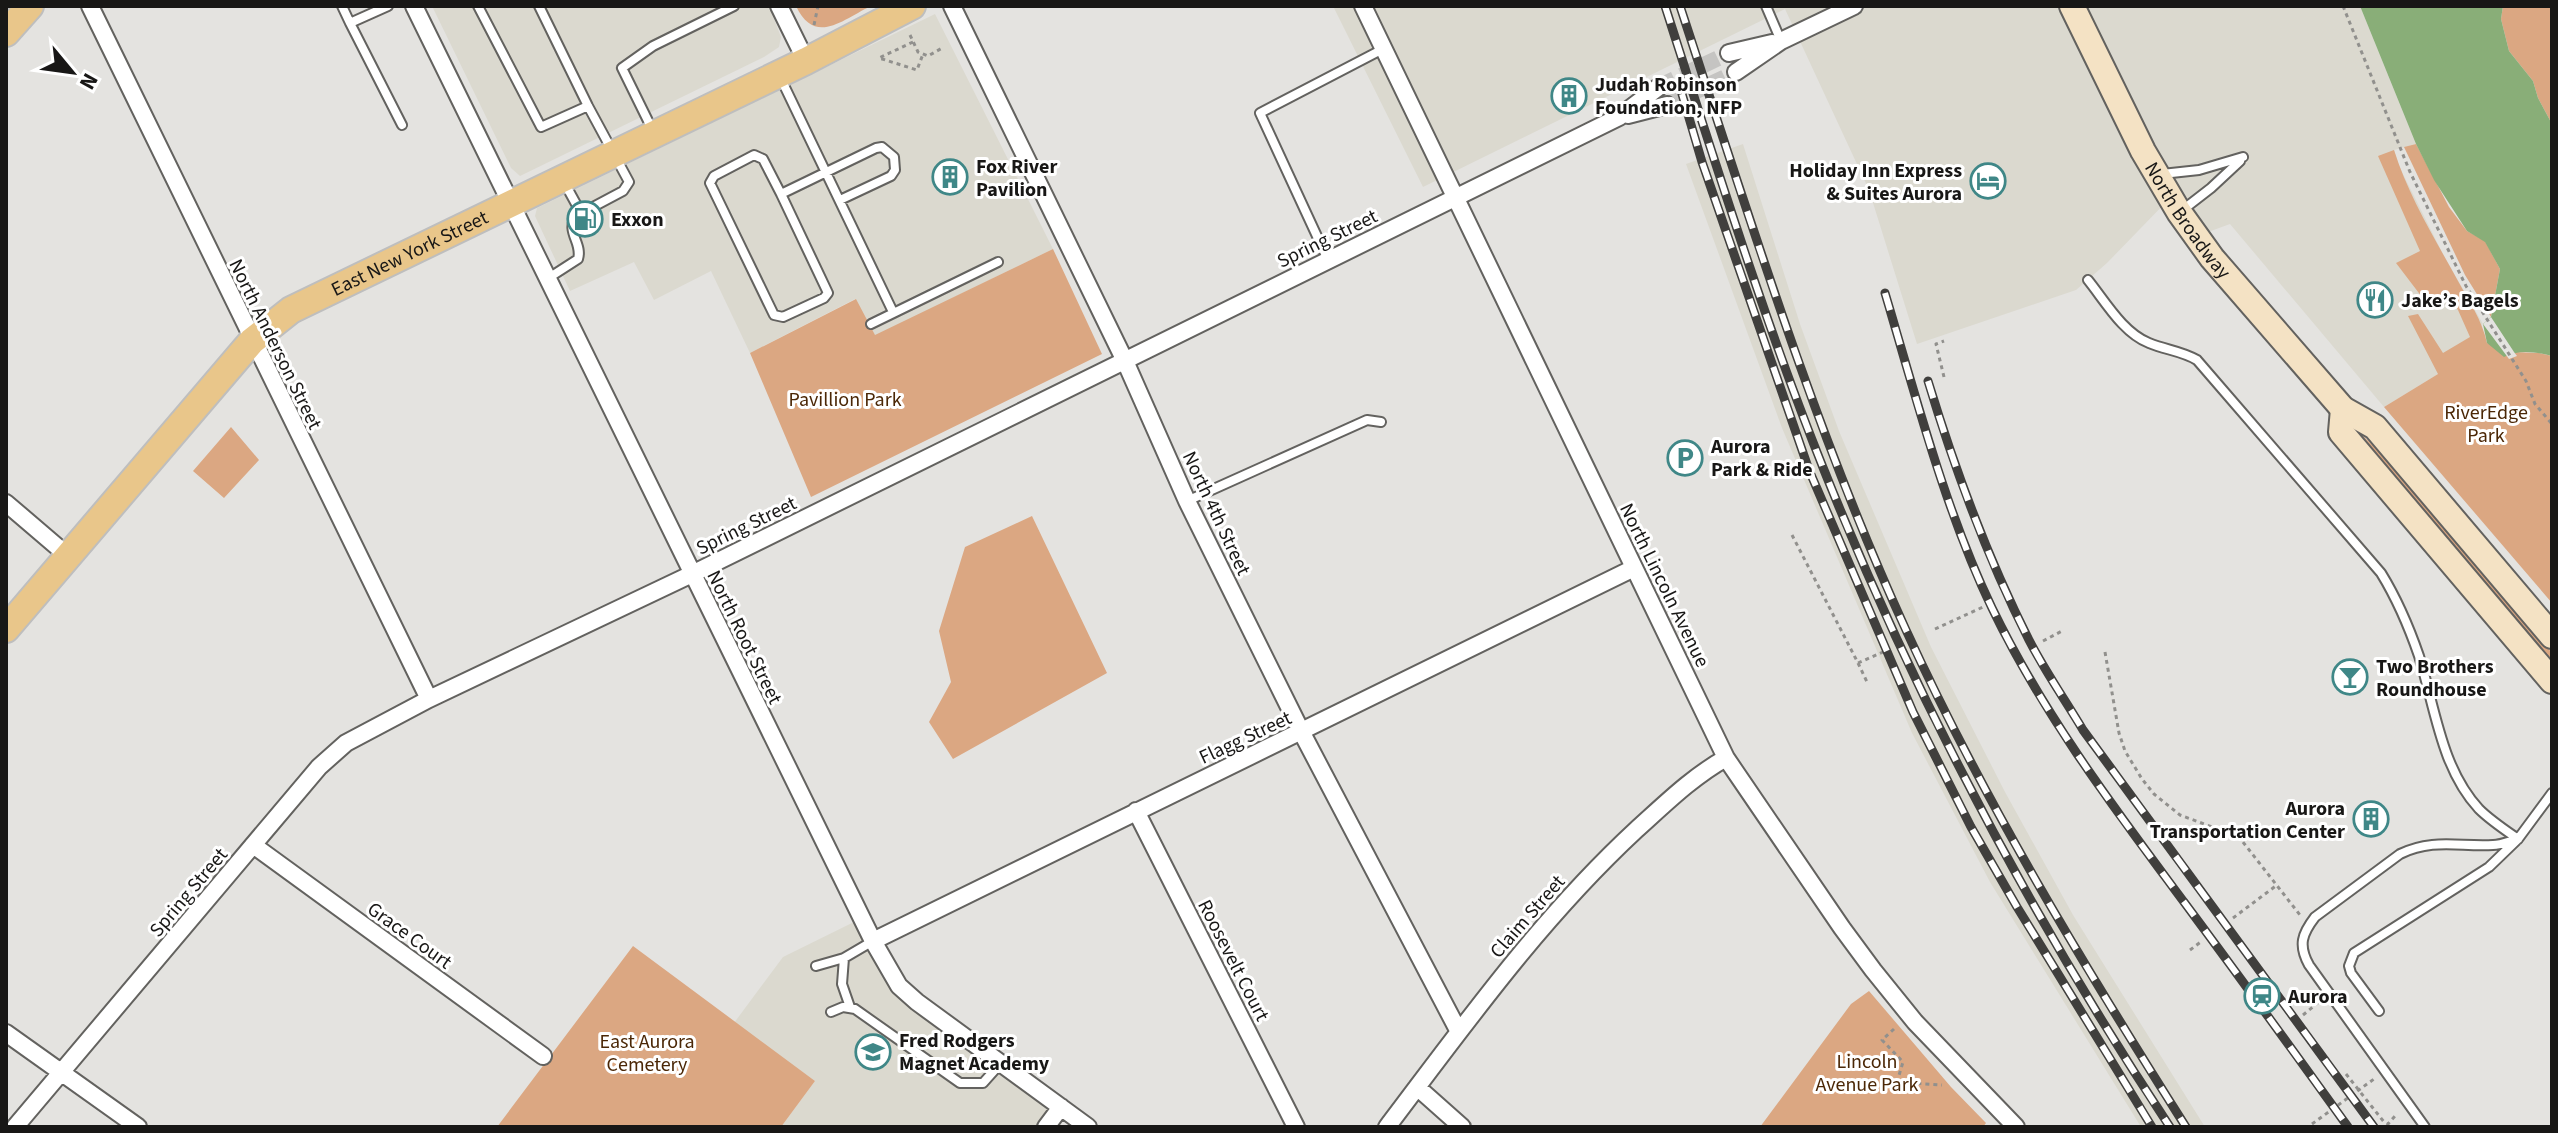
<svg xmlns="http://www.w3.org/2000/svg" width="2558" height="1133" viewBox="0 0 2558 1133" font-family="'Source Sans 3',sans-serif">
  <rect width="100%" height="100%" fill="#e4e3e0"/>
  <path fill="#dbd9cf" d="M432,6H769L781,37L779,47L764,57L520,176L511,168Z
    M1333,6H2360L2416,144L2394,150L2400,168L2444,256L2483,324L2438,374L2384,407L2230,224L2200,235L2171,197L2107,263L2076,290L1917,344L1869,190L1785,9L1423,187Z
    M935,14L1053,249L875,336L855,299L750,353L711,271L654,300L634,262L570,291L535,216L537,208Z
    M1743,144L1800,324L1839,431L1931,647L2005,792L2073,915L2205,1127H2141L1990,882L1912,733L1782,428L1686,164Z
    M858,920L898,998L1049,1110L1037,1127H781L815,1081L734,1023L783,957Z"/>
  <path fill="#dba782" d="M796,6H871C842,20 815,46 796,6Z
    M2503,6H2552V124L2538,98L2533,81L2509,51L2501,19Z
    M2416,144L2449,207L2467,231L2485,241L2500,269L2491,317L2465,275L2404,147Z
    M2394,150C2408,195 2435,239 2458,281C2469,301 2482,320 2487,343L2514,352L2539,353L2552,356V603L2384,407L2438,374L2408,316L2418,314L2443,353L2470,337L2458,310L2449,298L2428,305L2396,263L2420,251L2378,156Z
    M1053,249L1102,354L811,497L750,353L856,299L875,335Z
    M231,427L259,460L224,498L193,471Z
    M2358,431L2400,472L2552,653V665L2356,432Z
    M1032,516L1107,673L953,759L929,722L951,682L939,631L965,547Z
    M633,946L815,1081L781,1127H497Z
    M1869,991L1951,1087L1986,1123L1983,1127H1760L1851,1004Z"/>
  <path fill="#89ae78" d="M2360,6H2503L2501,19L2509,51L2533,81L2538,98L2552,124V356C2536,352 2519,349 2504,357L2487,343L2483,324L2491,317L2500,269L2485,242L2467,231L2434,180L2416,144Z"/>
  <path fill="#e4e3e0" d="M2491,317L2514,352L2517,356L2509,359L2483,324Z"/>
  <g fill="none" stroke-linecap="round" stroke-linejoin="round">
    <path stroke="#c5c4c2" stroke-width="16" stroke-dasharray="16 8" stroke-linecap="butt" d="M1660,86L1729,53
      M1667,105L1736,72"/>
    <defs>
      <path id="service" d="M342,6L350,23
        M388,6L350,23L402,125
        M478,6L541,127L588,106
        M539,6L588,106L629,182L623,191L576,216C565,232 583,243 578,259L547,279
        M1766,6L1781,41
        M781,79L893,312
        M653,131L622,68L653,46L734,6
        M2162,174L2199,170L2243,157
        M564,182L581,213
        M781,194L828,293L824,298L783,317L774,315L710,183L714,176L754,155L763,159L781,194L876,148L882,147L894,157L895,170L891,176L840,200
        M2180,212L2211,188L2240,161
        M1328,260L1260,113L1383,49
        M2088,280C2105,301 2123,333 2149,343C2166,350 2182,351 2197,360L2381,573C2397,599 2409,627 2419,656C2435,707 2441,768 2479,809C2490,820 2505,830 2518,839
        M871,324L998,262
        M1187,501L1367,420L1381,422
        M844,958L842,984L850,1007
        M816,966L844,958L873,941
        M2379,1011L2351,973L2349,966L2354,953L2489,867L2518,839L2552,793
        M831,1012L843,1007L855,1009L960,1083H983L1000,1064
        M2425,1127L2309,965C2298,945 2302,934 2315,917L2400,854C2433,838 2459,847 2493,845C2501,845 2510,841 2518,839"/>
      <path id="minor" d="M90,6L429,699
        M414,6L873,941L899,986L917,1002L1088,1127
        M779,6L806,61
        M952,6L1125,361L1187,501L1302,733L1458,1030
        M1363,6L1726,758L1842,928L1873,970L1915,1022L2016,1127
        M1729,53L1772,43
        M1736,72L1781,41L1854,6
        M1628,115L1667,105
        M6,503L68,556
        M1136,811L1296,1127
        M253,845L543,1056
        M873,941L1634,568
        M6,1033L138,1127
        M1417,1087L1462,1127
        M15,1127L319,767L346,743L429,699L692,574L1619,117L1660,86
        M1046,1127L1061,1107
        M1387,1127C1465,1024 1540,919 1636,830C1665,804 1692,777 1726,758"/>
      <g id="secondary">
        <path id="s1" d="M2072,6L2143,151L2179,212L2212,258L2343,409L2375,427L2552,636"/>
        <path d="M2343,409L2341,432L2552,681"/>
      </g>
      <g id="primary">
        <path d="M6,33L30,6"/>
        <path id="s2" d="M6,629L252,341L291,310L806,61L912,6"/>
      </g>
    </defs>
    <use href="#service" stroke="#63625f" stroke-width="12"/>
    <use href="#minor" stroke="#63625f" stroke-width="20"/>
    <use href="#secondary" stroke="#63625f" stroke-width="28"/>
    <use href="#primary" stroke="#bebebe" stroke-width="30"/>
    <path stroke="#91908d" stroke-width="3" stroke-dasharray="4 4" stroke-linecap="butt" d="M2343,6L2410,172L2466,286L2526,381L2535,404L2552,424
      M814,25L818,6
      M910,35L918,52L928,56L944,47
      M913,42L879,58L917,70L923,54
      M1944,377L1936,344L1944,341
      M1792,535L1858,663L1883,652
      M1935,629L1983,607
      M2043,641L2062,631
      M2105,652L2119,733L2125,751L2142,779L2154,794L2180,815L2239,837L2300,915
      M1858,663L1867,682
      M2233,918L2277,885
      M2190,950L2202,941
      M2303,1015L2319,1002
      M1894,1029L1882,1040L1903,1062L1897,1082L1942,1085
      M2346,1074L2384,1122L2388,1124L2395,1116
      M2312,1124L2374,1079"/>
    <use href="#service" stroke="#fff" stroke-width="8"/>
    <use href="#minor" stroke="#fff" stroke-width="16"/>
    <use href="#secondary" stroke="#f4e2c4" stroke-width="24"/>
    <use href="#primary" stroke="#e9c68a" stroke-width="26"/>
    <defs>
      <path id="rail" d="M1665,6C1715,161 1763,318 1824,470C1916,700 2033,920 2170,1127
        M1680,6C1749,216 1814,429 1906,630C1985,803 2084,966 2186,1127
        M1682,94L1702,162L1809,470L1913,712L1971,827L2017,907L2152,1127
        M1885,293C1916,397 1945,510 1992,608C2043,714 2114,808 2184,902C2239,976 2294,1052 2348,1127
        M1928,381C1955,470 1987,557 2029,640C2045,671 2065,700 2083,730L2374,1127"/>
    </defs>
    <use href="#rail" stroke="#403f3d" stroke-width="9"/>
    <use href="#rail" stroke="#fff" stroke-width="6" stroke-dasharray="18" stroke-linecap="butt"/>
  </g>
  <defs>
    <symbol id="building-ring" viewBox="-11 -11 22 22"><circle r="9.5" fill="#fff" stroke="#3f8787" stroke-width="1.5"/><path d="M-4-6H4V6H1V3H-1V6H-4ZM-2.5-4.3h1.7v1.8h-1.7ZM.8-4.3h1.7v1.8H.8ZM-2.5-1h1.7V.8h-1.7ZM.8-1h1.7V.8H.8Z" fill="#3f8787"/></symbol>
    <symbol id="hotel-ring" viewBox="-11 -11 22 22"><circle r="9.5" fill="#fff" stroke="#3f8787" stroke-width="1.5"/><path d="M-6-4.5h1.5V1H6V5H4.5V3h-9V5H-6ZM-4 0a1.8 1.8 0 1 1 3.6 0ZM.5 0V-2.5h3Q6-2.5 6 0Z" fill="#3f8787"/></symbol>
    <symbol id="fuel-ring" viewBox="-11 -11 22 22"><circle r="9.5" fill="#fff" stroke="#3f8787" stroke-width="1.5"/><path d="M-5.5-6h7V0h2V4h1.3V-2.5L3-4.5l.8-.8L6-3V5H2.5V1h-1V6h-7ZM-4.2-4.7v3.2H.2V-4.7Z" fill="#3f8787"/></symbol>
    <symbol id="restaurant-ring" viewBox="-11 -11 22 22"><circle r="9.5" fill="#fff" stroke="#3f8787" stroke-width="1.5"/><path d="M-5-6h1v4h1v-4h1v4h1v-4h1v5L-1.5 .5V6h-2V.5L-5-1ZM5-6V6H3V1.5H1.5Q1.5-4 5-6Z" fill="#3f8787"/></symbol>
    <symbol id="parking-ring" viewBox="-11 -11 22 22"><circle r="9.5" fill="#fff" stroke="#3f8787" stroke-width="1.5"/><path d="M-3.5-5.5H1a3.5 3.5 0 0 1 0 7H-1V5.5H-3.5ZM-1-3.4V-.6H.8a1.4 1.4 0 0 0 0-2.8Z" fill="#3f8787"/></symbol>
    <symbol id="bar-ring" viewBox="-11 -11 22 22"><circle r="9.5" fill="#fff" stroke="#3f8787" stroke-width="1.5"/><path d="M-6-5H6L.8 .8V4.5H3.5V6h-7V4.5H-.8V.8Z" fill="#3f8787"/></symbol>
    <symbol id="station-ring" viewBox="-11 -11 22 22"><circle r="9.5" fill="#fff" stroke="#3f8787" stroke-width="1.5"/><path d="M-3-6H3Q5-6 5-4V2Q5 4 3 4L4.5 6H3L1.5 4h-3L-3 6H-4.5L-3 4Q-5 4-5 2V-4Q-5-6-3-6ZM-3.5-4v3h7v-3ZM-3.5 1v1.5H-2V1ZM2 1v1.5H3.5V1Z" fill="#3f8787"/></symbol>
    <symbol id="school-ring" viewBox="-11 -11 22 22"><circle r="9.5" fill="#fff" stroke="#3f8787" stroke-width="1.5"/><path d="M0-5L7-2L0 1L-7-2ZM-4 1L0 2.5L4 1V4Q0 6-4 4Z" fill="#3f8787"/></symbol>
  </defs>
  <g fill-rule="evenodd">
    <use href="#building-ring" x="1549" y="76" width="40" height="40"/>
    <use href="#building-ring" x="930" y="157" width="40" height="40"/>
    <use href="#hotel-ring" x="1968" y="161" width="40" height="40"/>
    <use href="#fuel-ring" x="565" y="199" width="40" height="40"/>
    <use href="#restaurant-ring" x="2355" y="280" width="40" height="40"/>
    <use href="#parking-ring" x="1665" y="438" width="40" height="40"/>
    <use href="#bar-ring" x="2330" y="657" width="40" height="40"/>
    <use href="#building-ring" x="2351" y="799" width="40" height="40"/>
    <use href="#station-ring" x="2242" y="976" width="40" height="40"/>
    <use href="#school-ring" x="853" y="1032" width="40" height="40"/>
  </g>
  <g text-anchor="middle" stroke-width="6" stroke-linejoin="round" paint-order="stroke">
    <g font-size="20" font-weight="bold" fill="#181716" stroke="#fff" text-anchor="start">
      <text x="1595" y="91">Judah Robinson<tspan x="1595" dy="23">Foundation, NFP</tspan></text>
      <text x="976" y="173">Fox River<tspan x="976" dy="23">Pavilion</tspan></text>
      <text x="1962" y="177" text-anchor="end">Holiday Inn Express<tspan x="1962" dy="23">&amp; Suites Aurora</tspan></text>
      <text x="611" y="226">Exxon</text>
      <text x="2401" y="307">Jake’s Bagels</text>
      <text x="1711" y="453">Aurora<tspan x="1711" dy="23">Park &amp; Ride</tspan></text>
      <text x="2376" y="673">Two Brothers<tspan x="2376" dy="23">Roundhouse</tspan></text>
      <text x="2345" y="815" text-anchor="end">Aurora<tspan x="2345" dy="23">Transportation Center</tspan></text>
      <text x="2288" y="1003">Aurora</text>
      <text x="899" y="1047">Fred Rodgers<tspan x="899" dy="23">Magnet Academy</tspan></text>
    </g>
    <g font-size="20" fill="#181716" stroke="#fff">
      <text dy="7" stroke="none"><textPath href="#s1" startOffset="244">North Broadway</textPath></text>
      <text transform="translate(1327 238) rotate(-26)" y="7">Spring Street</text>
      <text dy="7" stroke="none"><textPath href="#s2" startOffset="560">East New York Street</textPath></text>
      <text transform="translate(276 344) rotate(64)" y="7">North Anderson Street</text>
      <text transform="translate(1217 513) rotate(65)" y="7">North 4th Street</text>
      <text transform="translate(746 525) rotate(-26)" y="7">Spring Street</text>
      <text transform="translate(1665 585) rotate(64)" y="7">North Lincoln Avenue</text>
      <text transform="translate(745 637) rotate(64)" y="7">North Root Street</text>
      <text transform="translate(1245 737) rotate(-25)" y="7">Flagg Street</text>
      <text transform="translate(188 892) rotate(-50)" y="7">Spring Street</text>
      <text transform="translate(1527 916) rotate(-49)" y="7">Claim Street</text>
      <text transform="translate(410 935) rotate(36)" y="7">Grace Court</text>
      <text transform="translate(1234 960) rotate(63)" y="7">Roosevelt Court</text>
    </g>
    <g font-size="20" fill="#4b2706" stroke="#fff">
      <text x="845" y="406">Pavillion Park</text>
      <text x="2486" y="419">RiverEdge<tspan x="2486" dy="23">Park</tspan></text>
      <text x="647" y="1048">East Aurora<tspan x="647" dy="23">Cemetery</tspan></text>
      <text x="1867" y="1068">Lincoln<tspan x="1867" dy="23">Avenue Park</tspan></text>
    </g>
  </g>
  <rect width="2558" height="1133" fill="none" stroke="#181716" stroke-width="16"/>
  <g transform="translate(72 72) rotate(119)" stroke="#ffffff" stroke-width="6" paint-order="stroke">
  <path d="M0-6L14 30L0 20L-14 30Z" fill="#181716"/>
  <text y="-12" font-size="22" font-weight="bold" text-anchor="middle" fill="#181716">N</text>
  </g>
</svg>
